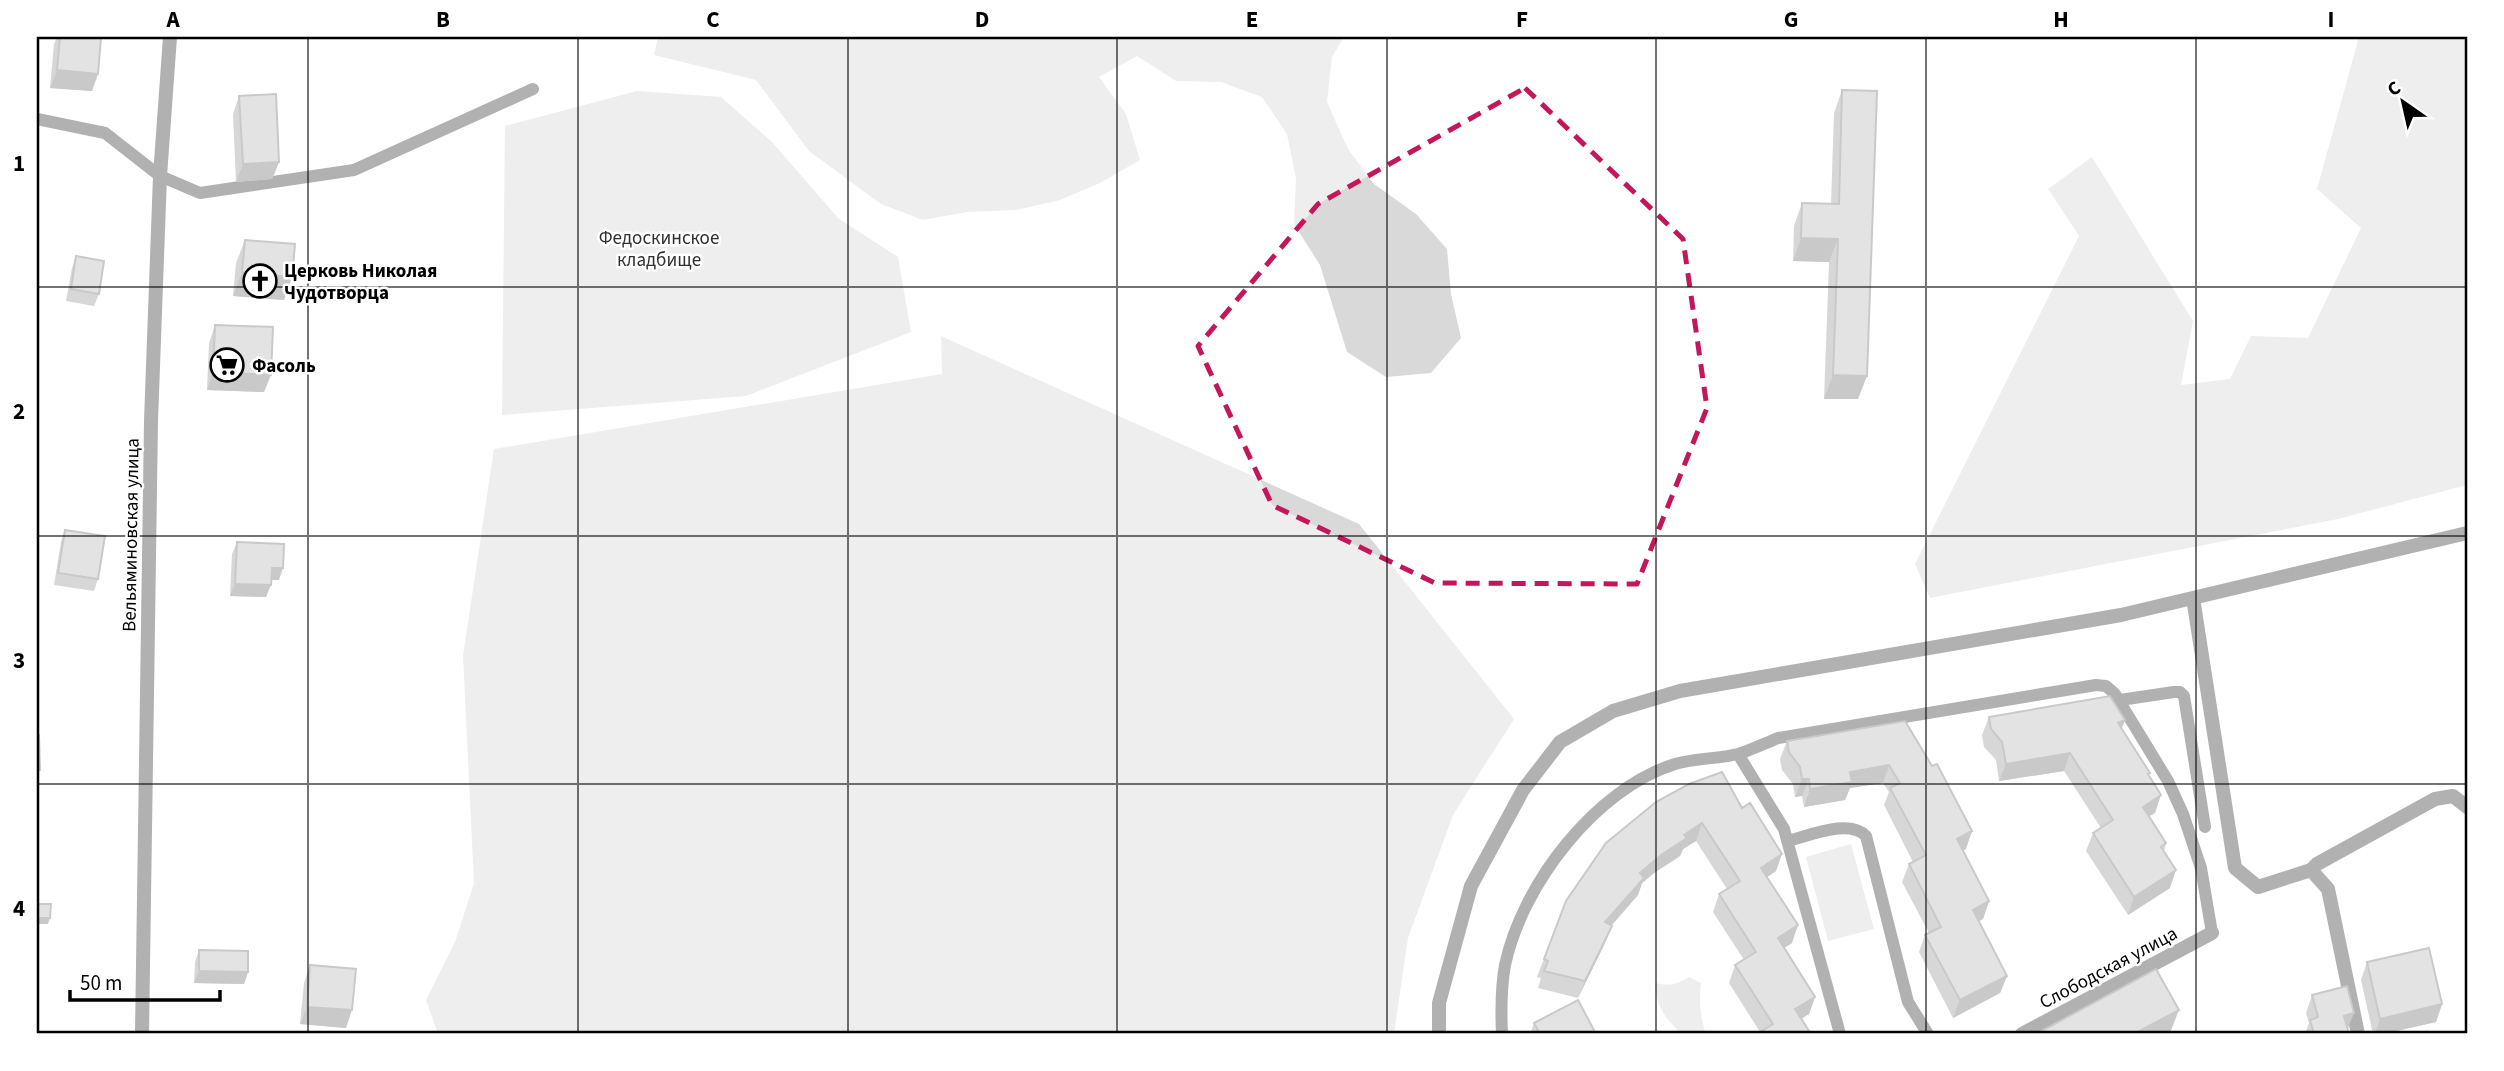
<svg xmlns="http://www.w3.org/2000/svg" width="2504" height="1071" viewBox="0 0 2504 1071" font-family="'Source Sans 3',sans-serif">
  <rect width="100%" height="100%" fill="#fff"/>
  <path fill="#d9d9d9" d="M658,37H1344L1332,57L1327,102L1348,149L1374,184L1416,214L1447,249L1451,294L1461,338L1431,373L1386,377L1347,352L1320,265L1294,224L1296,179L1287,134L1262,97L1221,82L1176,81L1137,56L1099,77L1126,114L1140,160L1100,183L1060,200L1016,210L967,212L923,220L881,204L809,151L756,80L654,55Z
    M2359,37H2467V485L2338,519L1930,598L1915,564L2079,236L2048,189L2092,157L2193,321L2181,385L2230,379L2251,336L2308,338L2361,228L2317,189Z
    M637,91L721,97L772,142L839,219L898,257L911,332L746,396L502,415L505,126Z
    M941,336L1359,524L1514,719L1453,815L1408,938L1394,1034H438L426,1000L455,942L474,883L463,656L494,449L942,374Z
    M1851,844L1874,929L1828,941L1806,857Z
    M1689,977L1701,983C1699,1001 1700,1017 1706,1034H1682C1666,1020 1655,1005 1655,983C1669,986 1676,985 1689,977Z"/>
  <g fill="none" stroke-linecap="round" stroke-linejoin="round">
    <path stroke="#525252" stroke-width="12" d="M37,119L105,133L160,176L200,193L354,170L533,89
      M2120,700L2174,692H2180L2184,696L2205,827
      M1738,754L1784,829L1840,1034
      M1787,841C1809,836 1849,818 1866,836L1908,1002L1928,1034
      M1502,1034C1501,1012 1501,987 1505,965C1522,885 1595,789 1675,764C1695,758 1718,759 1738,754C1752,750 1765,743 1778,738L2096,685L2106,686L2115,694L2168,781L2183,814L2201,868L2212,933"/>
    <path stroke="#525252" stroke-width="14" d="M2193,598L2235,868L2258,887L2311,870L2328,889L2358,1034
      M2311,870L2317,864L2435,799L2453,796L2467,807
      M142,1034L151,421L160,176L170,37
      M1439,1034V1003L1471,886L1523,790L1560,742L1613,711L1680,691L2121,615L2467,533
      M2022,1034L2212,933"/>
  </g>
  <path fill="#a7a7a7" d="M57,37H101L92,91L50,88L54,44Z
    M1842,90L1858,399H1824L1829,262L1793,261L1794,226L1802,203L1831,204L1834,113Z
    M239,96L279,162L272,179L236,182L233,114Z
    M245,240L292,277L284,300L233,296L236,263Z
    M76,256L99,294L94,306L66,301L72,268Z
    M215,325L264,392L207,390L209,343Z
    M65,530L98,579L94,591L54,585L61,542Z
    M237,542L279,580H271L266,597L230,596L232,554Z
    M1989,717L2125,720L2122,728L2149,776L2155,813L2149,816L2166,843L2164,851L2170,888L2128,915L2086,851L2093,833L2101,828L2064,771L1999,781L1996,760L1984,747L1982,735Z
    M1905,721L1966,849L1963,850L1989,901L1983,919L1979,921L2007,976L2000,993L1953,1018L1919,952L1925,935L1929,933L1902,882L1909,864L1913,862L1884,805L1889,792L1883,783L1850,788L1845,800L1804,807L1802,796L1795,797L1793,784L1782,770L1780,759L1787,741Z
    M1689,784L1776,871L1767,877L1792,943L1784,948L1815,997L1809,1014L1760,1032L1729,983L1735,965L1744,960L1713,912L1719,894L1727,889L1696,841L1683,849L1680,856L1654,873L1642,883L1638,895L1611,925L1605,943L1578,998L1538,988L1541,978L1537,977L1566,901Z
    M199,950L248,972L244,984L194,983L195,962Z
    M2367,962L2442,1004L2436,1022L2383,1034H2373L2361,980Z
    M310,965L346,1028L300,1024L304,983Z
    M2312,995L2348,1030L2349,1034H2305L2309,1023L2306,1013Z
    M1534,1023L1596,1034H1530Z"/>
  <path fill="#888" d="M57,70L98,74L92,91L50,88Z
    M279,162L272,179L236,182L243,164Z
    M1801,238L1838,239L1829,262L1793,261Z
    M242,272L292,277L284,300L233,296Z
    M213,372L271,375L264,392L207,390Z
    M1833,375L1867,376L1858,399H1824Z
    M272,568H283L279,580H267Z
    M235,584L271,585L266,597L230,596Z
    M2125,720L2118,737V723Z
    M2070,753L2064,771L1999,781L2006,764Z
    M1889,765L1883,783L1850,788L1845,800L1804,807L1810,789L1850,772Z
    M1802,779H1809L1802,796L1795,797Z
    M2161,795L2155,813L2136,824L2143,807Z
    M1702,823L1696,841L1683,849L1680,856L1654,873L1642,883L1638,895L1599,940L1605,922L1640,873L1684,835Z
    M1972,831L1966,849L1950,857L1957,839Z
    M1782,854L1776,871L1755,885L1761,868Z
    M2176,870L2170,888L2128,915L2134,897Z
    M1989,901L1983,919L1966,928L1973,910Z
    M37,918H50L48,924H37Z
    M1798,925L1792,943L1771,956L1778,938Z
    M1612,926L1605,943L1578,998L1585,981Z
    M199,971L248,972L244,984L194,983Z
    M2007,976L2000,993L1953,1018L1960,1000Z
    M1815,997L1809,1014L1789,1027L1795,1009Z
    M2442,1004L2436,1022L2383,1034H2375L2380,1019Z
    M307,1007L352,1010L346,1028L300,1024Z
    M2179,1010L2170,1033L2169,1034H2134Z
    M2354,1013L2347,1031L2344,1016Z"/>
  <path fill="#c2c2c2" stroke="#888" stroke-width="2" d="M60,37H101L98,74L57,70Z
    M1842,90L1877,91L1867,376L1833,375L1838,239L1801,238L1802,203L1839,204Z
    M276,94L279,162L243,164L239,96Z
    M245,240L295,244L292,277L242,272Z
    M76,256L104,261L99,294L71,289Z
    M215,325L273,327L271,375L213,372Z
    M65,530L105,536L98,579L58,573Z
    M237,542L284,544L283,568H272L271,585L235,584Z
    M2110,696L2125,720L2118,723L2150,773L2148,774L2161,795L2143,807L2166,843L2161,847L2176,870L2134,897L2093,833L2113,820L2070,753L2006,764L2002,742L1991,729L1989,717Z
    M1905,721L1932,766L1937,764L1972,831L1957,839L1989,901L1973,910L2007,976L1960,1000L1925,935L1941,927L1909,864L1926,855L1890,788L1900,783L1889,765L1850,772L1852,782L1810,789L1809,779H1802L1800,767L1789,752L1787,741Z
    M37,735H39L40,770H37Z
    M1722,772L1742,808L1750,803L1782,854L1761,868L1798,925L1778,938L1815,997L1795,1009L1811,1034H1757L1773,1024L1735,965L1756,952L1719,894L1740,881L1702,823L1684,835L1687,838L1661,855L1640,873L1644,878L1605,922L1612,926L1585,981L1544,971L1548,961L1544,959L1566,901L1606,843L1656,802L1689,784Z
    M37,904H51L50,918H37Z
    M2429,948L2442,1004L2380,1019L2367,962Z
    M199,950L248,951V972L199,971Z
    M310,965L356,969L352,1010L307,1007Z
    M2156,969L2179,1010L2134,1034H2036Z
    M2347,986L2354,1013L2344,1016L2349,1034H2314L2310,1020L2318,1017L2312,995Z
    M1578,1000L1596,1034H1540L1534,1023Z"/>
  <path d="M0 0H2504V1071H0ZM1525,88L1683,239L1707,408L1637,584L1435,583L1272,505L1198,346L1318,204Z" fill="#fff" fill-opacity=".55" fill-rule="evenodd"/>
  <path fill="none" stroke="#c2185b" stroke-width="5" stroke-dasharray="14 9" stroke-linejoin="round" d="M1525,88L1683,239L1707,408L1637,584L1435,583L1272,505L1198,346L1318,204Z"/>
  <path fill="none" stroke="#000" stroke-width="2" stroke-opacity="0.55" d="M308,37V1034M578,37V1034M848,37V1034M1117,37V1034M1387,37V1034M1656,37V1034M1926,37V1034M2196,37V1034M37,287H2467M37,536H2467M37,784H2467"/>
  <defs>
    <symbol id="church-ring" viewBox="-11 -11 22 22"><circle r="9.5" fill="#fff" stroke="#000" stroke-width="1.5"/><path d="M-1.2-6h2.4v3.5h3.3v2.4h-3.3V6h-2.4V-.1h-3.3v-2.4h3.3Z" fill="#000"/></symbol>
    <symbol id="supermarket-ring" viewBox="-11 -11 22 22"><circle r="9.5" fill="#fff" stroke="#000" stroke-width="1.5"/><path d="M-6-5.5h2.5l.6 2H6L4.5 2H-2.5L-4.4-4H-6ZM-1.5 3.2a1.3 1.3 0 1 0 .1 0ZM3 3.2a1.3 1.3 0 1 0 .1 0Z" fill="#000"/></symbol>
  </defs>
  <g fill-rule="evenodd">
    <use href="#church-ring" x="241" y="262" width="38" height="38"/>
    <use href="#supermarket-ring" x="208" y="346" width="38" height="38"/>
  </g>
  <g text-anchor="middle" stroke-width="5" stroke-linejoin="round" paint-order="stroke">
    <g font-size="19" fill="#303030" stroke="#fff">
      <text x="659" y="244">Федоскинское<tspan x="659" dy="22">кладбище</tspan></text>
    </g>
    <g font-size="19" font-weight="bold" fill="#000" stroke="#fff" text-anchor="start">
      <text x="284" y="277">Церковь Николая<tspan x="284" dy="22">Чудотворца</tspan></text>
      <text x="252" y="372">Фасоль</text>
    </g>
    <g font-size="19" fill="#000" stroke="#fff">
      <text transform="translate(130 535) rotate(-89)" y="7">Вельяминовская улица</text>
      <text transform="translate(2108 967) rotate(-28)" y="7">Слободская улица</text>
    </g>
  </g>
  <rect width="2504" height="1071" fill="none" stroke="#ffffff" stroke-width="77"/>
  <g transform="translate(2403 102) rotate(326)" stroke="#ffffff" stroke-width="5" paint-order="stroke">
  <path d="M0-5L12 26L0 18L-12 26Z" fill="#000000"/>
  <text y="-10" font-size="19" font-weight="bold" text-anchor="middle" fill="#000000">С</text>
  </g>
  <path d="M70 990v10h150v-10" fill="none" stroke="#000000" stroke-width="3.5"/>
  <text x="80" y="990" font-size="21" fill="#000000" stroke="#ffffff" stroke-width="5" paint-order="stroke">50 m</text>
  <rect x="38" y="38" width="2428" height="994" fill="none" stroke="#000" stroke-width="2.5"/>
  <g font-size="23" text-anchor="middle" font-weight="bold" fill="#000">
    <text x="173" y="27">A</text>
    <text x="443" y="27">B</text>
    <text x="713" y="27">C</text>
    <text x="982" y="27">D</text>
    <text x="1252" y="27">E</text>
    <text x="1522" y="27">F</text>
    <text x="1791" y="27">G</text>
    <text x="2061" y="27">H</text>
    <text x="2331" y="27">I</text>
    <text x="19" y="171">1</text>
    <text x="19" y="419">2</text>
    <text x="19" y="668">3</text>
    <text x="19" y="916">4</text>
  </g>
</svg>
